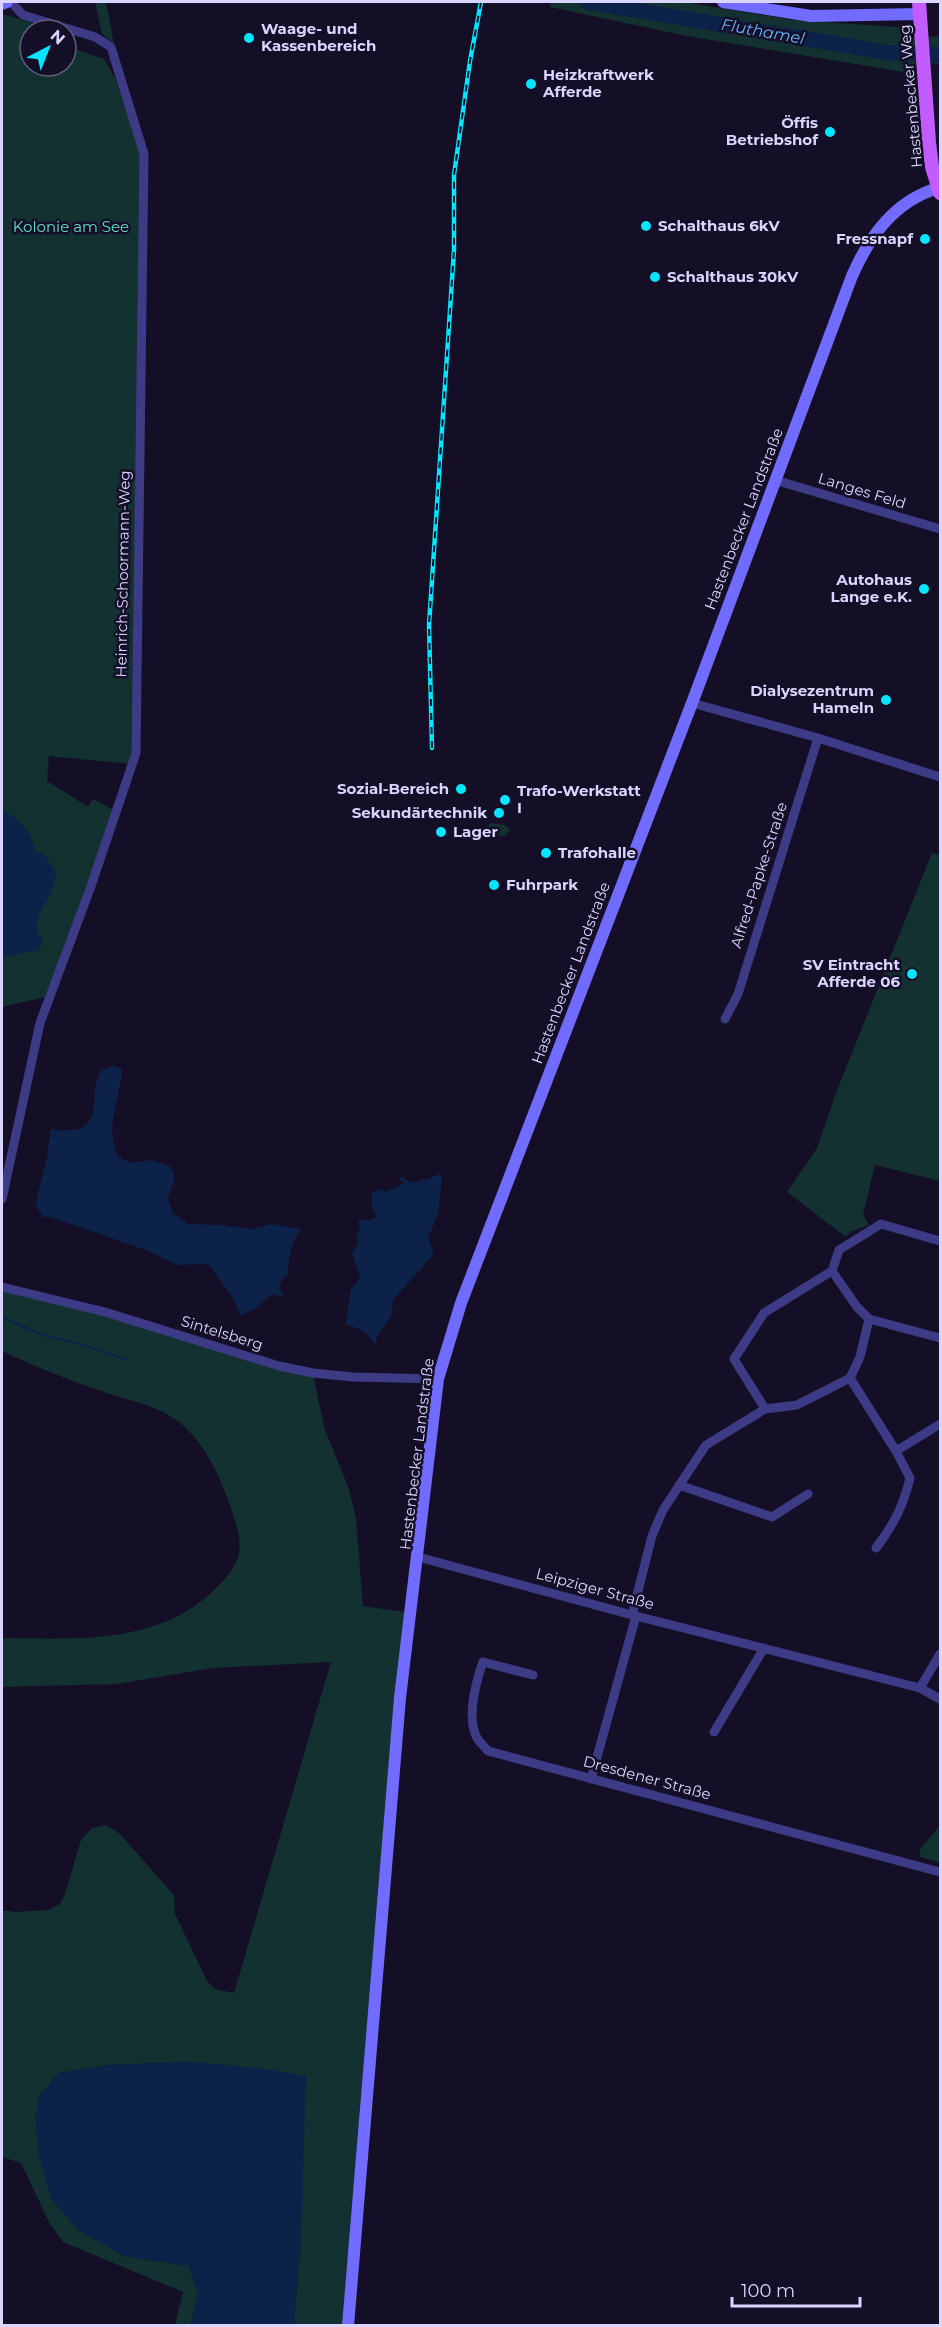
<svg xmlns="http://www.w3.org/2000/svg" width="942" height="2327" viewBox="0 0 942 2327" font-family="Montserrat,sans-serif">
  <rect width="100%" height="100%" fill="#140f27"/>
  <path fill="#123130" d="M95,2H106L114,44L102,34Z
    M551,2H684L793,20L897,27L905,29L912,38L940,36V65C926,60 915,63 904,72L687,36L550,7Z
    M2,14L46,27L43,30H30V66H66V46L104,59L116,79L141,154L133,755L131,764L49,756L47,781L88,807L93,799L114,810L46,997L2,1007Z
    M491,823L505,825L510,830L505,836L494,835L487,827Z
    M932,853L940,855V1181L875,1165L863,1214L869,1225L850,1232L846,1237L787,1192L817,1148L836,1093Z
    M2,1291L105,1312L313,1373L324,1427L349,1489L356,1519L363,1606L411,1613L348,2325H294L301,2237L192,2062L110,2065L59,2073L38,2098L36,2122L39,2157L124,2256L189,2266L198,2294L191,2325H175L183,2292L63,2242L50,2224L21,2163L2,2157V1910L15,1912L48,1910L60,1904L65,1894L81,1840L92,1828L105,1825L120,1834L174,1895L175,1914L207,1981L215,1989L234,1993L331,1662L213,1668L117,1684L2,1687V1638C74,1639 157,1645 213,1591C243,1562 245,1550 232,1511C221,1478 206,1444 179,1422C158,1406 132,1401 107,1393C71,1381 36,1367 2,1351Z
    M940,1825V1863L921,1857L919,1851Z"/>
  <path fill="#0c2249" d="M2,811C21,818 32,834 36,853H43L56,872C55,877 55,883 53,887C48,902 27,925 42,938V945L37,951C24,951 14,956 2,958Z
    M114,1066L122,1069C120,1101 104,1126 118,1157L131,1163L150,1160L170,1166L175,1177L168,1199L173,1213L188,1224L220,1225L252,1229L272,1224L301,1229C291,1244 288,1258 288,1275L282,1280L279,1289L283,1293L281,1296L272,1294L256,1308L241,1316L232,1296L208,1264L177,1265L146,1250L50,1217H43L36,1206L37,1197L47,1157L51,1129C112,1138 84,1097 102,1069Z
    M440,1174L442,1179L438,1214L428,1238L434,1254L393,1300L392,1315L376,1338V1345L364,1331L346,1324L351,1289L360,1277L352,1253L359,1242L356,1238L360,1228L358,1221L370,1220L377,1216L372,1209V1193L382,1189L386,1192L404,1183L398,1177H402L410,1183L413,1181L417,1183L422,1179L425,1180Z
    M192,2062L258,2068L306,2076L301,2237L294,2325H191L198,2294L189,2266L124,2256L77,2229L51,2198L39,2157L36,2122L38,2098L59,2073L110,2065Z"/>
  <g fill="none" stroke-linecap="round" stroke-linejoin="round">
    <path stroke="#0c2249" stroke-width="2" d="M2,1317L43,1335L80,1344L125,1359"/>
    <path stroke="#0c2249" stroke-width="15" d="M587,2L890,53L940,55"/>
    <path stroke="#3d3a86" stroke-width="9" d="M775,480L940,529
      M692,703L818,738L940,777
      M725,1019L738,994L818,738
      M2,1199L40,1023L90,889L136,753L144,154L111,47L95,37L23,15L11,2
      M832,1271L857,1307L869,1319
      M2,1287L105,1312L279,1366L313,1373L353,1377L438,1379
      M850,1378L896,1451L910,1478C903,1507 894,1524 876,1548
      M765,1409L734,1359L764,1313L832,1271L839,1250L881,1224L940,1241
      M896,1451L940,1424
      M679,1485L772,1517L808,1494
      M418,1557L636,1616L920,1688L940,1699
      M632,1615L652,1536L663,1510L706,1445L765,1409L797,1405L850,1378L860,1357L869,1319L940,1338
      M533,1675L483,1662C476,1682 467,1715 476,1736C478,1741 485,1747 488,1751L940,1872
      M920,1688L940,1654
      M714,1732L764,1648
      M591,1779L636,1616"/>
    <path stroke="#716cff" stroke-width="12" d="M723,2L811,16L920,14
      M2,4L7,2
      M348,2326L400,1698L438,1379L461,1303L692,703L852,276C870,235 895,201 938,188"/>
    <path stroke="#c35cff" stroke-width="14" d="M919,2L929,142L932,167L940,193"/>
    <defs>
      <path id="rail" d="M432,748L429,625L454,250V175L470,61L481,2"/>
    </defs>
    <use href="#rail" stroke="#01e5ff" stroke-width="4.5"/>
    <use href="#rail" stroke="#140f27" stroke-width="2" stroke-dasharray="7" stroke-linecap="butt"/>
  </g>
  <g fill="#01e5ff" stroke="#140f27" stroke-width="2">
    <circle cx="249" cy="38" r="6"/>
    <circle cx="531" cy="84" r="6"/>
    <circle cx="830" cy="132" r="6"/>
    <circle cx="646" cy="226" r="6"/>
    <circle cx="925" cy="239" r="6"/>
    <circle cx="655" cy="277" r="6"/>
    <circle cx="924" cy="589" r="6"/>
    <circle cx="886" cy="700" r="6"/>
    <circle cx="461" cy="789" r="6"/>
    <circle cx="505" cy="800" r="6"/>
    <circle cx="499" cy="813" r="6"/>
    <circle cx="441" cy="832" r="6"/>
    <circle cx="546" cy="853" r="6"/>
    <circle cx="494" cy="885" r="6"/>
    <circle cx="912" cy="974" r="6"/>
  </g>
  <g text-anchor="middle" stroke-width="5" stroke-linejoin="round" paint-order="stroke">
    <g font-size="15" font-weight="bold" fill="#dad5ff" stroke="#140f27" text-anchor="start">
      <text x="261" y="34">Waage- und<tspan x="261" dy="17">Kassenbereich</tspan></text>
      <text x="543" y="80">Heizkraftwerk<tspan x="543" dy="17">Afferde</tspan></text>
      <text x="818" y="128" text-anchor="end">Öffis<tspan x="818" dy="17">Betriebshof</tspan></text>
      <text x="658" y="231">Schalthaus 6kV</text>
      <text x="913" y="244" text-anchor="end">Fressnapf</text>
      <text x="667" y="282">Schalthaus 30kV</text>
      <text x="912" y="585" text-anchor="end">Autohaus<tspan x="912" dy="17">Lange e.K.</tspan></text>
      <text x="874" y="696" text-anchor="end">Dialysezentrum<tspan x="874" dy="17">Hameln</tspan></text>
      <text x="449" y="794" text-anchor="end">Sozial-Bereich</text>
      <text x="517" y="796">Trafo-Werkstatt<tspan x="517" dy="17">I</tspan></text>
      <text x="487" y="818" text-anchor="end">Sekundärtechnik</text>
      <text x="453" y="837">Lager</text>
      <text x="558" y="858">Trafohalle</text>
      <text x="506" y="890">Fuhrpark</text>
      <text x="900" y="970" text-anchor="end">SV Eintracht<tspan x="900" dy="17">Afferde 06</tspan></text>
    </g>
    <g font-size="15" fill="#dad5ff" stroke="#140f27">
      <text transform="translate(911 96) rotate(-95)" y="5">Hastenbecker Weg</text>
      <text transform="translate(862 491) rotate(17)" y="5">Langes Feld</text>
      <text transform="translate(744 519) rotate(-69)" y="5">Hastenbecker Landstraße</text>
      <text transform="translate(123 574) rotate(-89)" y="5">Heinrich-Schoormann-Weg</text>
      <text transform="translate(759 875) rotate(-72)" y="5">Alfred-Papke-Straße</text>
      <text transform="translate(571 973) rotate(-69)" y="5">Hastenbecker Landstraße</text>
      <text transform="translate(222 1333) rotate(17)" y="5">Sintelsberg</text>
      <text transform="translate(417 1454) rotate(-83)" y="5">Hastenbecker Landstraße</text>
      <text transform="translate(595 1589) rotate(15)" y="5">Leipziger Straße</text>
      <text transform="translate(647 1778) rotate(15)" y="5">Dresdener Straße</text>
    </g>
    <g font-size="15" fill="#60e0c1" stroke="#140f27">
      <text x="71" y="232">Kolonie am See</text>
    </g>
    <g font-size="16" font-style="italic" fill="#63b6ff" stroke="#140f27">
      <text transform="translate(763 31) rotate(10)" y="6">Fluthamel</text>
    </g>
  </g>
  <rect width="942" height="2327" fill="none" stroke="#dad5ff" stroke-width="6"/>
  <g transform="translate(48 48) rotate(42)"><circle r="28" fill="#140f27" stroke="#635e7d" stroke-width="1.5"/>
  <path d="M0-4.5L10 22L0 15L-10 22Z" fill="#01e5ff"/>
  <text y="-9" font-size="16" font-weight="bold" text-anchor="middle" fill="#dad5ff">N</text>
  </g>
  <path d="M732 2297v9h128v-9" fill="none" stroke="#dad5ff" stroke-width="3"/>
  <text x="741" y="2297" font-size="18" fill="#dad5ff" stroke="#140f27" stroke-width="4.5" paint-order="stroke">100 m</text>
</svg>
